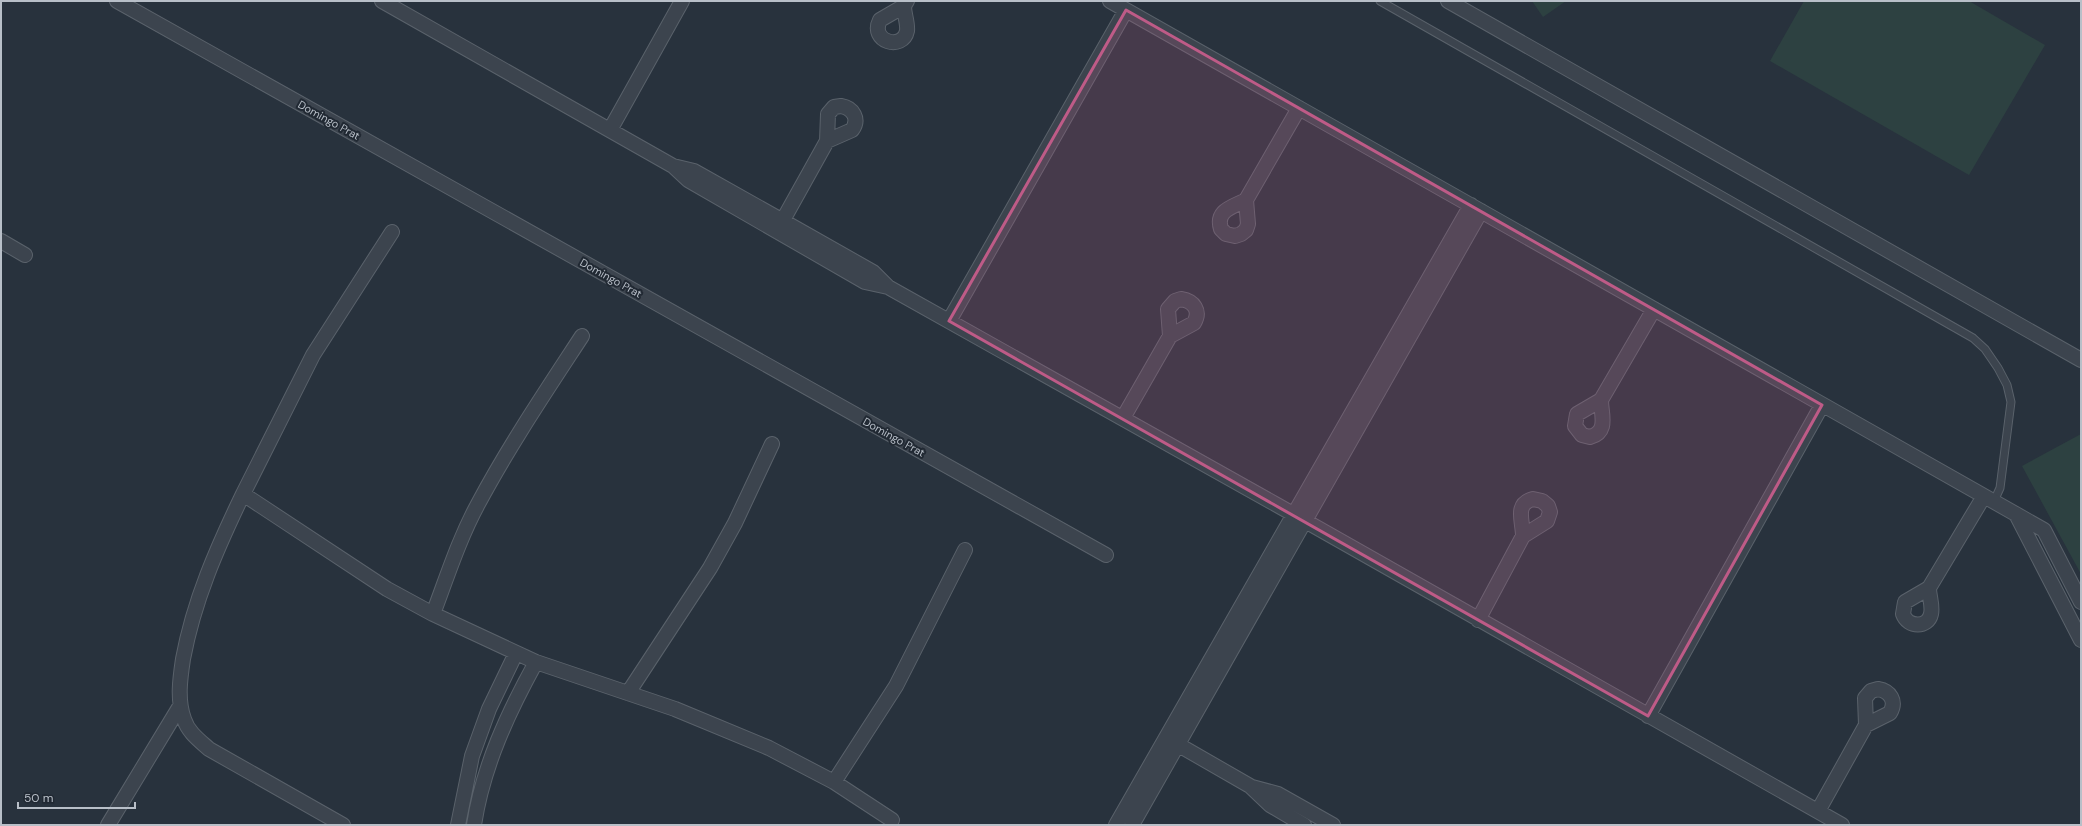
<svg xmlns="http://www.w3.org/2000/svg" width="2082" height="826" viewBox="0 0 2082 826" font-family="'DM Sans',sans-serif">
  <rect width="100%" height="100%" fill="#28323d"/>
  <path fill="#2d4141" d="M1532,1H1566L1543,17Z
    M1804,1H1969L2045,45L1969,175L1770,61Z
    M2081,434V574L2022,466Z"/>
  <g fill="none" stroke-linecap="round" stroke-linejoin="round">
    <defs>
      <path id="lane" d="M1380,1L1973,338L1985,349L1998,368L2007,385L2011,402L2000,488L1994,501"/>
      <path id="street" d="M117,1L1106,555
        M382,1L673,166L688,180L865,282L888,287L1277,505L1842,825
        M1110,1L2044,530L2081,602
        M1448,1L2081,360
        M904,6C904,14 908,23 907,31C903,51 869,42 880,20L904,6L907,1
        M610,130L682,1
        M673,166L694,171L783,221L873,272L888,287
        M1246,200C1233,207 1215,210 1221,229L1226,234L1235,236L1241,234L1246,230L1248,224L1246,200L1299,108
        M778,229L827,141L828,114L834,107L841,106C853,108 860,119 852,130L827,141
        M1,241L25,255
        M949,321L1126,10
        M1601,400C1601,414 1609,432 1590,437L1582,435L1575,426L1577,414L1601,400L1654,309
        M1123,418L1170,336L1168,309L1175,301L1181,299C1194,301 1201,311 1194,323L1170,336
        M243,494L313,355L392,232
        M2016,514L2081,640
        M1929,588C1929,596 1933,606 1931,614C1928,628 1908,628 1903,614L1905,602L1929,588L1984,496
        M433,614C447,577 459,539 478,504C509,446 546,391 582,336
        M1478,620L1523,536L1547,521L1550,512L1548,506L1542,501L1533,499C1514,504 1523,521 1523,536
        M628,693L710,568L735,523L772,444
        M1648,716L1822,405
        M1170,740L1250,786L1270,805L1304,825
        M834,782L896,686L965,550
        M1252,787L1278,794L1333,825
        M1818,811L1866,725L1865,698L1871,691L1878,689C1890,691 1897,701 1890,713L1866,725
        M108,825L180,706
        M343,825L209,749C199,740 188,732 184,719C177,700 180,679 183,659C194,600 217,548 243,494L387,589L433,614L536,662L675,709L769,748L834,782L892,820
        M458,825L472,756L489,709L516,653
        M474,825C483,766 508,713 536,662
        M1116,825L1471,205
        M1132,825L1481,211"/>
    </defs>
    <use href="#lane" stroke="#5a626b" stroke-width="9"/>
    <use href="#street" stroke="#5a626b" stroke-width="16"/>
    <use href="#lane" stroke="#3c444e" stroke-width="7"/>
    <use href="#street" stroke="#3c444e" stroke-width="14"/>
  </g>
  <path fill="#be5b87" fill-opacity="0.2" stroke="#be5b87" stroke-width="3" stroke-linejoin="round" d="M1126,10L1822,405L1648,716L949,321Z"/>
  <g text-anchor="middle" stroke-width="4" stroke-linejoin="round" paint-order="stroke">
    <g font-size="11" fill="#b8bfc8" stroke="#212933">
      <text transform="translate(329 120) rotate(29)" y="4">Domingo Prat</text>
      <text transform="translate(611 278) rotate(29)" y="4">Domingo Prat</text>
      <text transform="translate(894 437) rotate(29)" y="4">Domingo Prat</text>
    </g>
  </g>
  <rect width="2082" height="826" fill="none" stroke="#b8bfc8" stroke-width="4"/>
  <path d="M18 802v6h117v-6" fill="none" stroke="#b8bfc8" stroke-width="2"/>
  <text x="24" y="802" font-size="12" fill="#b8bfc8" stroke="#212933" stroke-width="3" paint-order="stroke">50 m</text>
</svg>
